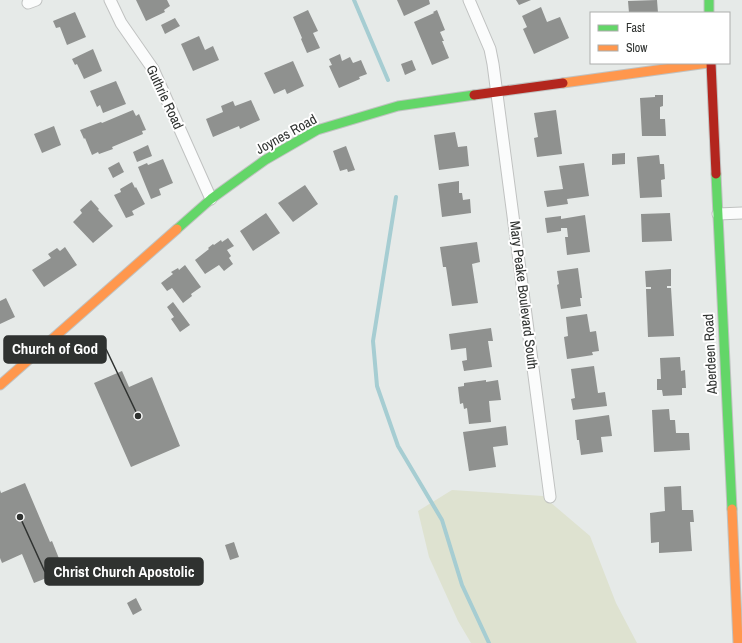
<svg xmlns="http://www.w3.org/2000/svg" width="742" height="643" viewBox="0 0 742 643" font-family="'Archivo Narrow',sans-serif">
  <rect width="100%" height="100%" fill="#e6eae8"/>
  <path fill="#dee2d0" d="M452,490L543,496L590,536L616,603L637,643H471L458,621L429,557L418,511Z"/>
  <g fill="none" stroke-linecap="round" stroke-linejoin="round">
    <path stroke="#a6cdd2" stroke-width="4" d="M354,0L388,80
      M396,197L373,341L377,386L398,446L442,520L462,585L489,643"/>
  </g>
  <path fill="#8f918f" d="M136,0H167L170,6L164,10L165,12L146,21Z
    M397,0H429L430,4L404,16Z
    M516,0H531L519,5Z
    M657,0L658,13H629L628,1Z
    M541,7L547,22L560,17L569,38L534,54L523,29L527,27L522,16Z
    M308,10L318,31L313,33L320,48L307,53L301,39L302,38L293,17Z
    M437,10L445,30L440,32L444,41H442L449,58L432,65L414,22L434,13L433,12Z
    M75,12L86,37L67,45L60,27L56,28L53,21Z
    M175,18L180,26L165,34L161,25Z
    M199,36L205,50L213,46L219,60L193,71L181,44Z
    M93,49L102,71L84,79L77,64L75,65L72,59Z
    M340,54L342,61L350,57L353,63L361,60L367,74L359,77L360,79L339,88L329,66L332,65L329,59Z
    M412,60L416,70L405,75L401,64Z
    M293,61L304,86L287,94L285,89L274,94L264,73Z
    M116,81L126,104L103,113L100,105L97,107L90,91Z
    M655,95H663V106L660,107V119H665L666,136H642L640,98L655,97Z
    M251,100L260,120L240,129L239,126L213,137L206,119L223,112L221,106L233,101L235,106Z
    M133,110L136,116L139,114L146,130L142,131L143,134L112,147L113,149L99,154L98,152L92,155L85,138L84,139L80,130L101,122L102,123Z
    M556,110L562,154L537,157L534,138L538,137L534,113Z
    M54,126L61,145L42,153L34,134Z
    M455,132L458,147L467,146L469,166L439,170L434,135Z
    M148,145L152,156L137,162L133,152Z
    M346,146L355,170L348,172L347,169L340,171L333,151Z
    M625,153V164L612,165V154Z
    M659,155L660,164H664L665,179L661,180L662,197L640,198L637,157Z
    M163,159L173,183L159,189L161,195L151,199L138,167L147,163L148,165Z
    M119,162L124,172L113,178L108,168Z
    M584,163L589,196L567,199L568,204L547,207L544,191L563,189L559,166Z
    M459,181V193H462L463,200L470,199L471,213L442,217L438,184Z
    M132,182L135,188L136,187L145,204L132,211L134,215L126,218L114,195L121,192L120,189Z
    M305,185L318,204L293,222L278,203Z
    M91,200L99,209L98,210L113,226L93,243L73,222L82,213L80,210Z
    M266,213L280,233L253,251L240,231Z
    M670,213L672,241L642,242L641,214Z
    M585,215L590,252L567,255L565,237H568L567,228H561V231L547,233L545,218L561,216V219Z
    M228,238L234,246L227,250L231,256L229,258L233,264L224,271L219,265L205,274L195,260L209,249L208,248L213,244L214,245L221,240L222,242Z
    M477,242L480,262L472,264L478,303L452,306L446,267H443L440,247Z
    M65,247L77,265L44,287L32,270L51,258L48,254L57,248L60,251Z
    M185,265L201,287L191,294L192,296L183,303L172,288L167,291L161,283L173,274L171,272L178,268L179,270Z
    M578,268L582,298H580L581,306L561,309L557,285L559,284L557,271Z
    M671,269V286H667V288H671L674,336L648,337L646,289H651V287H646L645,271Z
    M6,298L15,317L0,324V301Z
    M173,302L190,325L180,332L171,319L174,317L167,307Z
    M587,314L590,332L596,331L599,351L592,352L593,355L567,359L564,337L568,336L566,317Z
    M491,328L493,341H488L492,367L464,371L462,361L467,360L466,348L451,350L449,334Z
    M680,357L681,371L685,370L686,388H682V395L663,396L662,390H657V379H661L660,358Z
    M594,366L598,393L605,392L607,406L573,410L571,399L575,398L571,369Z
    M122,371L129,387L152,377L180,446L131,467L94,383Z
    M486,380V382L498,380L501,400L489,401L491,422L469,424L467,408L464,409L463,403L460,404L458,387L464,386V383Z
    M669,409L670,420H675L676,433H689L690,450L654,452L652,410Z
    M609,415L612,436L601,437L603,452L581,455L579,440H577L575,420Z
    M506,426L508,445L493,447L496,467L469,471L463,432Z
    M25,483L50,542L52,541L64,571L34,583L22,554L2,563L0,558V490L1,493Z
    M681,486L682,510H693L694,522H690L692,551L659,553V542L651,543L650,513L665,511L664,487Z
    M234,542L239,557L230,560L225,545Z
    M136,598L142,610L133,615L127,603Z"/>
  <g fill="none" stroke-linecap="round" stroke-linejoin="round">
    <defs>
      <path id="street" d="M110,0L121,23L153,69L211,199
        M469,0L490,49L493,64L550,497
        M28,3L36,0
        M718,214L742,213"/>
      <path id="fast" d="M709,0V13
        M716,174L732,509
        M177,229L211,199L265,160L317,130L398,106L474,95"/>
      <path id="slow" d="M563,83L708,63
        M0,385L177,229
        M732,509L738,643"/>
      <path id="jam" d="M711,63L716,174
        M474,95L563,83"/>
    </defs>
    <use href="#street" stroke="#c0c2c1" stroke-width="13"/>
    <use href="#fast" stroke="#c0c2c1" stroke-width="11"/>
    <use href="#slow" stroke="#c0c2c1" stroke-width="11"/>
    <use href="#jam" stroke="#c0c2c1" stroke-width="11"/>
    <use href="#street" stroke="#fbfcfc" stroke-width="11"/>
    <use href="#fast" stroke="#63d668" stroke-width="9"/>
    <use href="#slow" stroke="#ff974d" stroke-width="9"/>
    <use href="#jam" stroke="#b3261e" stroke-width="9"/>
  </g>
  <g text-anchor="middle" stroke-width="4" stroke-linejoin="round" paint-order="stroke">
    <g font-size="14" fill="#2f3230" stroke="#fff">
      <text transform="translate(165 97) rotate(65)" y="5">Guthrie Road</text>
      <text transform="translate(286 134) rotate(-29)" y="5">Joynes Road</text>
      <text transform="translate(524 295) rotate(83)" y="5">Mary Peake Boulevard South</text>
      <text transform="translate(710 354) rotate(-93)" y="5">Aberdeen Road</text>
    </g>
  </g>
  <path fill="none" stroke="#2f3230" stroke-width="1.5" d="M138 416L106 349M20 517L45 572"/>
  <g fill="#2f3230" stroke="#fff" stroke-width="1.5">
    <circle cx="138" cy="416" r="4"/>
    <circle cx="20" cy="517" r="4"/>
  </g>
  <g fill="#2f3230" stroke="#2f3230" stroke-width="1.5">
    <rect x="4" y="336" width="102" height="27" rx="4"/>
    <rect x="45" y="558" width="158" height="27" rx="4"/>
  </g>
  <g font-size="15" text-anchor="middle" font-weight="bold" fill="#fff">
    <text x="55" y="354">Church of God</text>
    <text x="124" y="577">Christ Church Apostolic</text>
  </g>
  <rect x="590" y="12" width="140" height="52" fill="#ffffff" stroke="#acadac"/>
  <rect x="598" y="25" width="20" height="6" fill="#63d668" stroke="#acadac"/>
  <text x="626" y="32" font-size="12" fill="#2f3230">Fast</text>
  <rect x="598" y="45" width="20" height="6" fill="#ff974d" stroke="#acadac"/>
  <text x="626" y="52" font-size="12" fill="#2f3230">Slow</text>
</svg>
